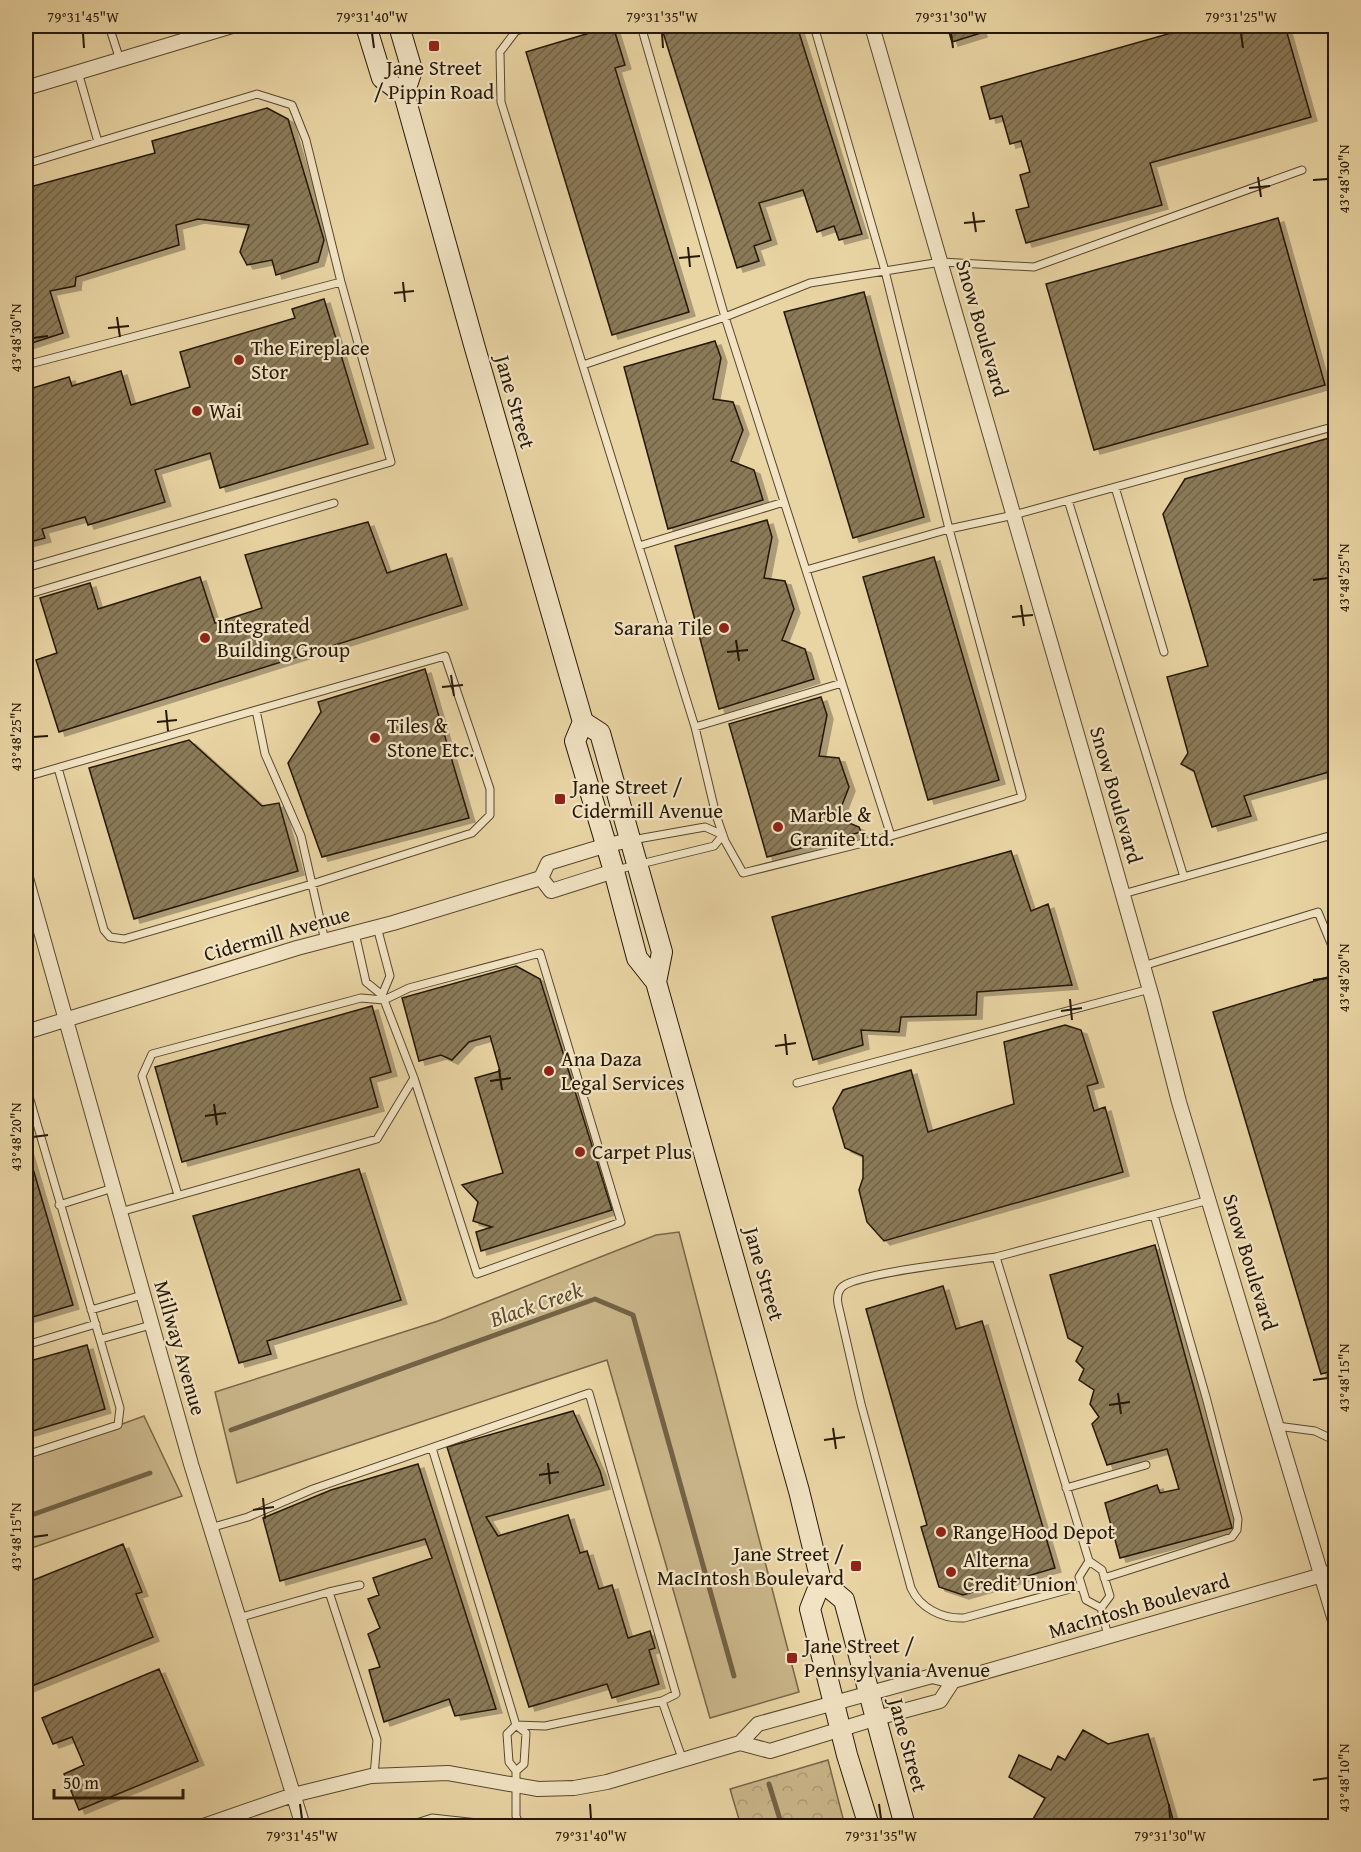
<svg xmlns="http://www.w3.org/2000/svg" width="1361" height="1852" viewBox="0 0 1361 1852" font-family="'Gentium Book Plus',serif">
  <defs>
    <pattern id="forest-crowns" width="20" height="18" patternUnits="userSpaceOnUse" patternTransform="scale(1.5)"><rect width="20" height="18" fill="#c8b488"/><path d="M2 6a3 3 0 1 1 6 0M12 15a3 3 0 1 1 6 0" fill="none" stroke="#ac9a74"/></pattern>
    <pattern id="building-hatch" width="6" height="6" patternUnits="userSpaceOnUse" patternTransform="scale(1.5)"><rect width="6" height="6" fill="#8b7a58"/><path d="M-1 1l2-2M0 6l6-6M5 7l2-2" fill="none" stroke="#716347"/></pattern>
    <filter id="shadow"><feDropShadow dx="6" dy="4" stdDeviation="0" flood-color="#0004"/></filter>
  </defs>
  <rect width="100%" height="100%" fill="#e9d4a3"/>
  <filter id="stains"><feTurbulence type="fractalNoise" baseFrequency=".00333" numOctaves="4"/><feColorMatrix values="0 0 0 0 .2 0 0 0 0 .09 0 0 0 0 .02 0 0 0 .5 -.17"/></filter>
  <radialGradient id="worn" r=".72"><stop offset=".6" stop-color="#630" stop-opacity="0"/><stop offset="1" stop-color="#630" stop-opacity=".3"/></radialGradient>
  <path fill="#c8b488" stroke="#776648" stroke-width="1.5" d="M679,1232L799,1692L710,1718L607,1360L237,1483L215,1392L438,1321L656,1235Z
    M144,1416L182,1496L26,1550V1459Z"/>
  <path fill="url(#forest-crowns)" stroke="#776648" stroke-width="1.5" d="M828,1760L845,1826H741L730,1789Z"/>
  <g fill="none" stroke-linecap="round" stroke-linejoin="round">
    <path stroke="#736245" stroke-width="5" d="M231,1430L595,1299L633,1315L734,1676
      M26,1517L150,1473
      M769,1784L782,1826"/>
  </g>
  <path fill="url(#building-hatch)" stroke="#261807" stroke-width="1.5" filter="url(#shadow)" d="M613,26L625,65L615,68L689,312L612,335L526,52Z
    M661,26H797L862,234L839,240L834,226L817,232L803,190L759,203L771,240L754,246L759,261L737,268Z
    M947,26H979L981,33L952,42Z
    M1196,26H1285L1311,117L1150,163L1162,205L1026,243L1016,210L1029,207L1020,175L1030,172L1021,141L1010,144L1002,116L990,119L981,87Z
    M267,108L288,119L324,240L318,262L276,275L272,260L247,265L240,252L249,225L198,219L176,225L179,245L76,277L75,286L50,291L63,333L26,345V188L155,153L152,141Z
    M1278,218L1325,385L1094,450L1046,284Z
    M864,292L924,517L853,538L784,312Z
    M324,299L368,444L220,488L210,453L155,470L165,502L88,525L85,517L42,529L45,538L26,543V390L69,377L72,386L121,371L131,405L190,387L180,352L295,318L292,309Z
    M715,341L721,358L713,399L733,402L743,430L731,461L754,470L763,500L668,529L624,367Z
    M1336,436V770L1244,796L1251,816L1212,827L1194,771L1181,764L1188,753L1167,677L1208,666L1163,514L1185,479Z
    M767,520L772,537L764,578L785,581L794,609L782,640L805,649L814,679L719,709L675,546Z
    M368,522L387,573L446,554L462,605L59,732L36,660L57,653L40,598L90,583L98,609L200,577L215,623L262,608L245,555Z
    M934,557L999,780L928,800L863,577Z
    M425,669L469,818L322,857L288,763L321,712L318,702Z
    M821,697L827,715L819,756L839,758L849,787L837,818L859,827L861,832L767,857L729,724Z
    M189,740L262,806L279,803L298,871L134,919L89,768Z
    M1011,851L1031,911L1048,904L1072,985L977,992L976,1015L901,1017L899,1032L861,1030L863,1045L813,1060L772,917Z
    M516,966L540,979L612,1210L481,1251L476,1232L492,1227L473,1221L478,1202L462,1185L503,1173L475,1078L500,1071L490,1036L469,1042L452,1060L441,1055L419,1061L402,998Z
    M1328,977L1336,996V1370L1321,1374L1213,1012Z
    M372,1006L391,1072L370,1078L378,1107L182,1162L155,1067Z
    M1065,1025L1081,1030L1098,1083L1087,1086L1094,1111L1105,1107L1123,1172L884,1241L867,1222L859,1190L863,1178V1156L845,1148L833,1108L843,1090L911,1070L928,1132L1014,1104L1004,1042Z
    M26,1145L73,1305L26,1319Z
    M359,1169L401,1300L267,1341L271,1354L239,1363L193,1216Z
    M1155,1245L1232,1528L1120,1558L1105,1503L1157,1485L1160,1493L1179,1489L1167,1449L1107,1465L1092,1424L1099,1417L1090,1404L1094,1390L1079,1380L1084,1369L1076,1361L1083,1347L1068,1338L1050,1275Z
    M943,1286L956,1329L982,1321L1055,1568L963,1595L939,1587L921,1527L927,1525L866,1309Z
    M87,1345L105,1409L26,1433V1362Z
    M573,1411L600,1471L604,1485L486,1517L498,1536L568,1515L580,1553L587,1551L599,1589L612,1585L628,1638L650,1631L655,1648L649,1650L659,1684L612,1698L607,1684L529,1707L447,1447Z
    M418,1464L496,1709L455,1716L449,1699L384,1722L369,1670L380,1667L368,1634L380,1628L368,1599L379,1595L373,1578L432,1558L425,1539L280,1581L263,1518L331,1490Z
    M123,1544L142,1592L136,1594L153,1637L27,1688L26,1684V1583Z
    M159,1669L198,1761L79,1810L64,1774L84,1765L72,1737L53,1744L42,1718Z
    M1083,1730L1108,1744L1148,1734L1175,1826H1029L1045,1798L1009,1777L1019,1755L1051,1770L1058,1756L1065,1760Z"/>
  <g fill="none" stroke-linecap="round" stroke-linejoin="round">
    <defs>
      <path id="lane" d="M109,26L120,60
        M534,26L516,31L500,52L501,102L695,727L716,815L725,841L743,873L891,836L725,317L641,26
        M814,26L885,271L949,529L1022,797L891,836
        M26,164L98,142
        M26,365L341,282L306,140L292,105L257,94L98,142L78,72
        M583,365L725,317L810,283L941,262L1034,267L1302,170
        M1115,487L1164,652
        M1068,500L1184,877
        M639,546L784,502
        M26,568L391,462L341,282
        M806,570L949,529L1014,515L1336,426
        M26,595L334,503
        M695,727L842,683
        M58,768L104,930L110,937L124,939L312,884L472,833L490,815V789L445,656L256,710
        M26,777L256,710L265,754L301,836L325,941
        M616,870L714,846L723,835L705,827L632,840
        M1123,894L1336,834
        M377,927L390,976L382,995
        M1143,966L1318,912L1332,946L1336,945
        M797,1083L1150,989
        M26,1086L120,1408L118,1425L26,1455
        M178,1195L142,1076L152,1054L361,998L384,1000L409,988L540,953L621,1222L477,1274L414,1078L384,1000L382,995L366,982L355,933
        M59,1205L113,1188
        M120,1212L377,1139L414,1078
        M996,1257C970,1261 857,1273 842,1287C837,1292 837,1298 838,1304L861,1404L911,1588C920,1608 942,1619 964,1618L1081,1586
        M91,1310L142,1295
        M101,1339L151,1325
        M26,1345L96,1324
        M1277,1426L1315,1431L1336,1441
        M432,1448L516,1725L526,1733L524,1764L516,1771
        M1066,1488L1146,1465
        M210,1528L248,1517L313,1489L589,1393L676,1694L662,1701L683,1761
        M1089,1561L1079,1577L1086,1600L1101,1608L1108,1636
        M1104,1578L1232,1537L1237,1530L1238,1519L1206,1397L1154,1215
        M360,1585L329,1592L377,1740L374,1776
        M1101,1608L1110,1596L1102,1570L1089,1561L996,1257L1209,1200
        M238,1618L329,1592
        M407,1826L432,1818L505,1826
        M520,1826L516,1816V1771L509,1762L507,1734L516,1725L545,1726L662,1701"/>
      <path id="street" d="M872,26L1096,800L1153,1001L1179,1102L1336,1624
        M26,88L232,26
        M26,878L191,1464L303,1826
        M541,878L551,891L614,871
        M26,1032L297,948L393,923L541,878L548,863L607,845L631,840
        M740,1743L770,1751L877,1718L940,1701L953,1681
        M203,1826L293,1795L371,1776L448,1773L538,1789L574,1788L607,1782L740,1743L758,1724L932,1676L953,1681L1336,1571"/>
      <path id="secondary" d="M366,26L382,78L404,94
        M399,26L412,70L404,94L475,348L583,722L575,741L614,871L637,958L656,982L799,1491L821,1581L810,1609L847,1755L869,1826
        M583,722L600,733L662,952L656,982
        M821,1581L844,1600L905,1826"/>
    </defs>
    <use href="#lane" stroke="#57472e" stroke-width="9"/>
    <use href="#street" stroke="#57472e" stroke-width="16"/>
    <use href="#secondary" stroke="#261807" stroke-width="22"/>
    <use href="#lane" stroke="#f1e3c3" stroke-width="7"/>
    <use href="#street" stroke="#f1e3c3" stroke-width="14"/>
    <use href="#secondary" stroke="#f1e3c3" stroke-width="20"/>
  </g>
  <path fill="none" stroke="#261807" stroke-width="2" d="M83,33L84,48M372,33L374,48M662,33L663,48M951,33L953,48M1241,33L1243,48M1258,177L1261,197M1313,180L1328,179M1249,188L1270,186M973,212L976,232M964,223L985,221M688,247L690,267M679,258L700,256M403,282L405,302M394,293L414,291M117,317L120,337M108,328L129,326M33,338L48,336M1313,580L1328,578M1021,605L1024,626M1012,617L1033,615M736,640L739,661M727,652L748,650M451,675L454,696M442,687L463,685M166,710L168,731M157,722L177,720M33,737L48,736M1313,980L1328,978M1070,999L1072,1020M1061,1011L1082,1008M785,1034L787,1055M775,1046L796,1043M499,1069L502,1090M490,1081L511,1078M214,1104L217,1125M205,1116L226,1113M33,1137L48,1135M1313,1380L1328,1378M1118,1393L1121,1414M1109,1405L1130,1402M833,1428L836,1449M824,1440L845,1437M548,1463L550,1484M539,1475L559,1472M263,1498L265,1519M253,1510L274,1507M33,1537L48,1535M1313,1780L1328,1778M300,1804L302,1819M590,1804L591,1819M879,1804L881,1819M1169,1804L1170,1819"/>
  <g fill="#8f2418" stroke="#f1e3c3" stroke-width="2">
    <rect x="428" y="40" width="12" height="12" rx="3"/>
    <circle cx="239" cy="360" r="6"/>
    <circle cx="197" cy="411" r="6"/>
    <circle cx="724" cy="628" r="6"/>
    <circle cx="205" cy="638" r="6"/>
    <circle cx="375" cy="738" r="6"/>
    <rect x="554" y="793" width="12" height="12" rx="3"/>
    <circle cx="778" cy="827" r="6"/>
    <circle cx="549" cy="1071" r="6"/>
    <circle cx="580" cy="1152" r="6"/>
    <circle cx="941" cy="1532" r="6"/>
    <rect x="850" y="1560" width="12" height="12" rx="3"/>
    <circle cx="951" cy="1572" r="6"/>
    <rect x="786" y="1652" width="12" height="12" rx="3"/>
  </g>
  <g text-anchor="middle" stroke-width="4.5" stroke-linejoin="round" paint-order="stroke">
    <g font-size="21" fill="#261807" stroke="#f1e3c3" text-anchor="start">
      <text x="434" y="75" text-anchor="middle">Jane Street<tspan x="434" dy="24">/ Pippin Road</tspan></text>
      <text x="251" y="355">The Fireplace<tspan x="251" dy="24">Stor</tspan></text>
      <text x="209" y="418">Wai</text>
      <text x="217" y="633">Integrated<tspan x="217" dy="24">Building Group</tspan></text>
      <text x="712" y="635" text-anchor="end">Sarana Tile</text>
      <text x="387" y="733">Tiles &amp;<tspan x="387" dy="24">Stone Etc.</tspan></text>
      <text x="572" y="794">Jane Street /<tspan x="572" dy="24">Cidermill Avenue</tspan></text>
      <text x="790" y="822">Marble &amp;<tspan x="790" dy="24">Granite Ltd.</tspan></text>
      <text x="561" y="1066">Ana Daza<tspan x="561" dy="24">Legal Services</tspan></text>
      <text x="592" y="1159">Carpet Plus</text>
      <text x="953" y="1539">Range Hood Depot</text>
      <text x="844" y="1561" text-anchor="end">Jane Street /<tspan x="844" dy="24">MacIntosh Boulevard</tspan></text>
      <text x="963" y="1567">Alterna<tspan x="963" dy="24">Credit Union</tspan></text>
      <text x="804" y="1653">Jane Street /<tspan x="804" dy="24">Pennsylvania Avenue</tspan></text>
    </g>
    <g font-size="21" fill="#261807" stroke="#f1e3c3">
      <text transform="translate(982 328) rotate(74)" y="7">Snow Boulevard</text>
      <text transform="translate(515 402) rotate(74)" y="7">Jane Street</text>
      <text transform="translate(1116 795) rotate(74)" y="7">Snow Boulevard</text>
      <text transform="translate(277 934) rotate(-16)" y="7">Cidermill Avenue</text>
      <text transform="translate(1250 1262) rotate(73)" y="7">Snow Boulevard</text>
      <text transform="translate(764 1274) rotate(74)" y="7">Jane Street</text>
      <text transform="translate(180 1348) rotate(74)" y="7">Millway Avenue</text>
      <text transform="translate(1139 1606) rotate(-16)" y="7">MacIntosh Boulevard</text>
      <text transform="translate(908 1745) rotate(75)" y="7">Jane Street</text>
    </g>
    <g font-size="22" font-style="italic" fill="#5a4a30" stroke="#f1e3c3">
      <text transform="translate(536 1304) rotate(-19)" y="8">Black Creek</text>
    </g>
  </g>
  <rect width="1361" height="1852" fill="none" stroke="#e9d4a3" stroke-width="66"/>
  <path d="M54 1789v9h129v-9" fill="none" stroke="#261807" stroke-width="3"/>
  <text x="63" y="1789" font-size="18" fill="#261807" stroke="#f1e3c3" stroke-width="4.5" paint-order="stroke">50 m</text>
  <rect x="33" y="33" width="1295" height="1786" fill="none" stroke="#261807" stroke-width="2"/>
  <g font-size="15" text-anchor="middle" fill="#261807">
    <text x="83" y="22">79°31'45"W</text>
    <text x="372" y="22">79°31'40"W</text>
    <text x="662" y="22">79°31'35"W</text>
    <text x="951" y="22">79°31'30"W</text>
    <text x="1241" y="22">79°31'25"W</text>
    <text transform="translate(1344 179) rotate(-90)" y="5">43°48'30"N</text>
    <text transform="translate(16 338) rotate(-90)" y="5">43°48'30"N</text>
    <text transform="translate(1344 578) rotate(-90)" y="5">43°48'25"N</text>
    <text transform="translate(16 737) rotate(-90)" y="5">43°48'25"N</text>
    <text transform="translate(1344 978) rotate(-90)" y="5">43°48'20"N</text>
    <text transform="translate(16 1137) rotate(-90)" y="5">43°48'20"N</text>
    <text transform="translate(1344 1378) rotate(-90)" y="5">43°48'15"N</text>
    <text transform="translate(16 1537) rotate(-90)" y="5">43°48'15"N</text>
    <text transform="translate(1344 1778) rotate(-90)" y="5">43°48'10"N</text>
    <text x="302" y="1841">79°31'45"W</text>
    <text x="591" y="1841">79°31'40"W</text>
    <text x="881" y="1841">79°31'35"W</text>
    <text x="1170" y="1841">79°31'30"W</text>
  </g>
  <rect width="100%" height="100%" filter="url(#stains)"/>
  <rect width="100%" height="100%" fill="url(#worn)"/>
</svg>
